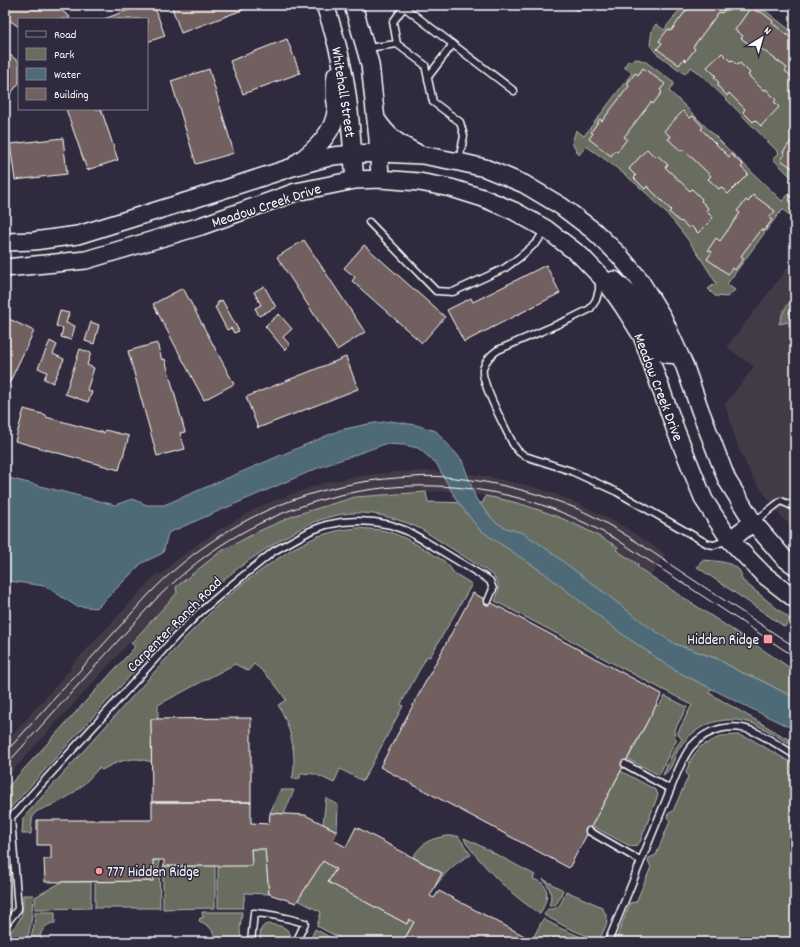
<svg xmlns="http://www.w3.org/2000/svg" width="800" height="947" viewBox="0 0 800 947" font-family="Dekko,sans-serif">
  <rect width="100%" height="100%" fill="#2f2a3d"/>
  <filter id="ink" filterUnits="userSpaceOnUse"><feTurbulence type="fractalNoise" baseFrequency=".025" numOctaves="2"/><feDisplacementMap in="SourceGraphic" scale="8" xChannelSelector="R" yChannelSelector="G"/><feConvolveMatrix kernelMatrix="1 2 1 2 8 2 1 2 1" color-interpolation-filters="sRGB"/></filter>
  <g filter="url(#ink)">
    <path fill="#433a47" d="M795,258V528L783,519L753,478L738,447L725,404L754,367L727,347Z
      M428,471L479,475L535,487L560,496L588,508L623,526L665,554L651,576L637,567L639,565L616,550L618,547L537,509L500,499L479,495L460,492L445,491L426,492L355,497L295,515L259,531L220,552L177,587V593L129,643L5,779V743L70,670L72,665L157,574H162L173,563L198,544L222,528L263,505L298,492L327,482L360,476L395,472Z"/>
    <path fill="#676d60" stroke="#b3b6b0" d="M683,5H758L795,34V181L773,159L779,153L726,99L698,72L691,67L685,74L656,53L650,45L652,30L656,24L664,30Z
      M638,59L646,62L674,83L669,91L680,101L731,152L782,201L789,194C795,203 795,206 791,216L783,210L777,216L727,284L735,290L727,297L715,296L708,289L716,283C701,258 685,233 664,211C641,186 614,165 586,146L579,155L572,143L576,130L584,136L632,73L624,67L628,61Z
      M795,298V340L788,322L779,324C783,312 784,306 795,298Z
      M426,492L428,502L483,503L485,496C502,499 520,503 536,509C565,518 592,532 618,547L616,550L639,565L637,567L795,671V698L758,679L740,672L718,659L675,644L676,671L712,688L709,693L795,743V747C782,740 769,730 754,724C726,714 698,722 680,747C674,755 673,770 663,775L674,750L682,739L678,735V732L692,705L495,601C500,589 500,586 493,575L421,529C395,517 366,509 338,515C313,520 295,531 274,544C255,556 237,568 220,583C201,598 184,617 167,635L5,814V790L135,647L131,643L177,593L176,587L220,552L259,531L295,515L355,497Z
      M358,528C367,529 376,529 386,531C407,537 426,550 444,561L449,566L454,573L472,584L430,657L427,656L401,704L403,706L363,781L340,769L334,783L315,774L301,773L300,778L292,779C298,758 290,723 278,705L286,700C277,686 267,674 254,664L248,671L235,664L158,705V719H151L152,762C147,761 141,759 136,759C124,759 112,764 102,770L99,768C87,781 76,793 61,801C55,805 39,809 35,813C31,818 32,827 31,834H22L23,818L185,638L216,607L241,585L267,566L292,549L318,536L340,530Z
      M702,560C714,561 731,561 739,570C742,573 741,577 742,580L790,619L785,627L697,567Z
      M665,696L687,707L674,731L675,738L677,740L672,748L659,775L628,759L656,705L659,706Z
      M738,735L751,739L795,765V942H615L630,903L636,902L651,867L648,861L649,858L656,855L670,821L667,817L668,814L673,811L688,777L686,772L691,759L700,747L711,741L722,736Z
      M621,771L654,789L657,792L658,795L640,842L637,845L630,846L592,826Z
      M280,790H294L284,814L270,813Z
      M326,798L338,805L337,831L323,824Z
      M447,836H458L471,855C454,862 444,875 434,888L442,873L413,857C423,842 429,839 447,836Z
      M464,838L473,842L535,875L533,879C536,880 539,881 542,883C551,891 545,905 540,914C510,894 488,872 466,843Z
      M5,843L7,846L8,901L7,910L5,914Z
      M251,849H265L269,894L245,893L243,908H218V866L252,865Z
      M153,860H159L160,908H95V882L152,881Z
      M323,861L336,869L329,882L407,924L409,919L414,922L403,941L404,942H347L317,926L321,912L298,900Z
      M163,866H215V908L163,909Z
      M543,879L563,890C560,896 558,908 549,906C553,895 550,887 543,879Z
      M62,882H91V908L35,909V897Z
      M566,891L602,907L606,915L607,923L599,941L568,928L544,915L548,909C560,911 562,900 566,891Z
      M23,895H33C32,911 32,927 26,942H5V937C21,920 23,919 23,895Z
      M35,912H55V923C45,923 40,932 39,942H29C33,932 35,923 35,912Z
      M202,912H242L240,929L241,942H216C214,930 210,926 199,921L200,918H203Z
      M543,919L562,929L593,942H536L532,940Z
      M267,924C277,925 288,926 291,936L289,942H260C260,934 259,927 267,924Z
      M315,929L339,942H309Z"/>
    <path fill="#506a77" stroke="#96a6ad" d="M391,421L416,425L436,431L462,460L476,499L495,522L506,528L523,533L544,547L648,626L675,644L718,659L740,672L758,679L795,698V734L793,733V729L760,713L676,671L622,634L544,573L490,537L479,529L457,501L436,463L418,448L404,445L385,444L318,468L168,533L163,553L142,563L97,608L76,606L45,586L9,581L5,579V477L115,505L132,499L147,505H164L340,430L368,424Z"/>
    <path fill="#71615f" stroke="#fff" d="M5,5H54L70,17L69,19H19V27L5,17Z
      M142,5H154L165,36L147,42V19H104Z
      M171,5H256L181,33Z
      M570,5H585L579,12Z
      M690,5H728L722,13L719,12L693,47L695,49L686,61L684,59L679,65L657,49L662,43L659,41L668,29L671,31Z
      M751,7L759,13L760,11L773,21L772,23L795,41V79L785,71L787,68L755,44L753,47L741,38L743,36L735,30Z
      M287,39L300,73L243,94L230,61Z
      M6,52L19,62V83L5,101V53Z
      M722,53L730,61L732,60L737,65L740,63L750,73L748,75L764,91L766,89L776,100L774,102L779,107L761,126L755,120L753,122L743,112L745,109L729,93L727,96L717,85L719,83L714,77L716,76L707,67Z
      M643,68L665,84L660,90L662,92L653,104L651,102L624,137L627,139L617,152L615,150L611,156L589,139L593,133L591,132L600,119L602,121L629,86L627,84L635,73L638,75Z
      M209,69L234,153L196,164L171,81Z
      M66,109H101L118,160L87,170Z
      M683,111L690,118L693,116L703,127L701,129L729,157L731,154L743,165L741,167L748,174L728,194L721,187L719,189L708,179L711,176L683,149L681,151L668,139L671,137L664,131Z
      M63,138L67,174L15,180L10,144Z
      M792,140L795,142V170L781,160L785,154L783,152Z
      M647,149L655,157L657,155L668,165L665,167L690,191L692,189L702,199L701,201L708,208L706,211L713,218L698,233L691,226L689,228L681,221L680,222L669,212L671,210L647,186L645,189L634,178L636,176L629,169Z
      M753,195L775,211L769,218L772,220L764,231L761,229L741,256L744,258L735,270L732,268L728,274L707,259L712,252L708,250L716,238L720,241L740,213L737,211L746,200L748,202Z
      M304,240L365,332L337,350L277,257Z
      M364,245L445,317L422,343L352,281L355,277L344,268Z
      M546,265L560,293L464,342L447,310L471,298L473,302Z
      M264,286L276,307L259,316L255,308L261,305L254,292Z
      M183,288L234,384L204,400L153,304Z
      M222,300L239,331L234,333L231,328L227,330L215,307L218,305L217,303Z
      M795,307V327L789,319L792,317L789,312Z
      M60,311L69,313L66,323L75,326L71,340L61,337L63,328L56,326Z
      M279,314L292,329L283,337L290,345L285,350L265,326Z
      M5,317L34,331L5,392Z
      M91,322L99,325L94,344L85,341Z
      M50,341L57,345L53,354L64,359L53,383L44,379L47,372L38,368Z
      M157,343L162,360L165,359L185,432L180,433L185,449L157,456L128,351Z
      M80,349L91,353L87,365L94,368L87,390L92,392L88,402L65,394Z
      M346,357L358,389L258,428L246,397Z
      M24,409L46,415V417L104,433L105,430L129,436L119,470L15,441Z
      M473,593L662,694L569,868L380,767Z
      M251,718V802H152L151,719Z
      M152,802H251V823L269,824L270,813L305,815L337,831L333,840L346,847L356,827L442,873L430,896L434,898L439,891L536,942H403L414,922L409,919L407,924L328,882L336,869L323,861L296,903L269,894L265,849H251L252,866H164V860H153V881L45,882L44,859H51V845H37V820H152Z"/>
    <g fill="none" stroke-linecap="round" stroke-linejoin="round">
      <defs>
        <path id="lane" d="M397,44L425,65L433,102L460,122L464,136L459,160
          M367,48L397,44L393,22L404,7L514,91
          M428,77L453,44
          M369,222L436,291L453,292L505,268L520,257L537,242L545,230
          M599,279V290L596,300L590,309L570,319L498,350C491,355 486,359 483,369C480,382 507,431 513,444L518,451L525,456L571,471L617,492L708,544L714,545L728,540
          M755,521L763,515L781,501L795,507
          M625,764L670,789
          M5,824L176,636L199,613L228,588L274,551L310,531L326,525L342,522L357,521L374,522L391,525L407,531L423,540L486,578L490,581L493,589L488,601
          M589,831L641,861
          M5,925L18,909L11,818
          M251,942L254,913C272,914 288,918 305,923L296,942
          M608,942L677,773C681,764 685,754 691,747C707,728 733,722 755,732C769,738 782,748 795,755"/>
        <path id="secondary" d="M325,5C334,32 342,60 346,88C351,119 352,149 355,180
          M353,5L370,64L378,139L380,179
          M376,119C389,138 397,143 417,153
          M297,163C314,151 333,134 336,112C337,107 336,101 335,97C335,89 335,82 336,75
          M5,242L34,241L78,235L191,200L296,166L333,156L353,154L379,153L422,155L459,162L485,168L524,184L561,206L594,231L619,255L639,279L663,318L685,367L700,410L727,480L753,522L784,558L795,566
          M5,268L86,260L201,226L296,192L355,180L380,179L419,182L451,188L483,198L514,211L546,229L581,256L607,283L623,306L642,336L676,431L704,500L730,540L763,574L795,599
          M614,280L638,302L652,327L666,354L679,355
          M730,540L753,522"/>
      </defs>
      <use href="#lane" stroke="#fff" stroke-width="9"/>
      <use href="#secondary" stroke="#fff" stroke-width="20"/>
      <use href="#lane" stroke="#2f2a3d" stroke-width="6"/>
      <use href="#secondary" stroke="#2f2a3d" stroke-width="17"/>
      <path stroke="#fff" stroke-width="1" d="M5,753L150,593C168,575 187,558 208,544C267,502 339,480 412,477C426,476 441,476 455,478C497,482 539,493 578,509C613,525 645,547 677,569C716,595 756,621 795,647
        M5,766L156,599C174,582 191,566 211,552C307,485 431,468 542,505C568,514 592,526 616,539L795,657"/>
    </g>
  </g>
  <g fill="#ff9aa2" stroke="#2f2a3d" stroke-width="1.5">
    <rect x="763" y="634" width="10" height="10" rx="2"/>
    <circle cx="99" cy="871" r="4"/>
  </g>
  <g text-anchor="middle" stroke-width="3" stroke-linejoin="round" paint-order="stroke">
    <g font-size="15" fill="#fff" stroke="#2f2a3d">
      <text transform="translate(344 92) rotate(81)" y="5">Whitehall Street</text>
      <text transform="translate(266 205) rotate(-18)" y="5">Meadow Creek Drive</text>
      <text transform="translate(659 387) rotate(69)" y="5">Meadow Creek Drive</text>
      <text transform="translate(174 624) rotate(-45)" y="5">Carpenter Ranch Road</text>
    </g>
    <g font-size="15" fill="#fff" stroke="#2f2a3d" text-anchor="end">
      <text x="759" y="644">Hidden Ridge</text>
      <text x="107" y="876" text-anchor="start">777 Hidden Ridge</text>
    </g>
  </g>
  <rect width="800" height="947" fill="none" stroke="#2f2a3d" stroke-width="20"/>
  <rect x="10" y="10" width="780" height="927" fill="none" stroke="#fff" stroke-width="1.5" filter="url(#ink)"/>
  <rect x="18" y="18" width="130" height="92" fill="#2f2a3d" stroke="#827f8b"/>
  <rect x="26" y="31" width="20" height="6" fill="#2f2a3d" stroke="#827f8b"/>
  <text x="54" y="38" font-size="12" fill="#ffffff">Road</text>
  <rect x="26" y="48" width="20" height="12" fill="#676d60" stroke="#827f8b"/>
  <text x="54" y="58" font-size="12" fill="#ffffff">Park</text>
  <rect x="26" y="68" width="20" height="12" fill="#506a77" stroke="#827f8b"/>
  <text x="54" y="78" font-size="12" fill="#ffffff">Water</text>
  <rect x="26" y="88" width="20" height="12" fill="#71615f" stroke="#827f8b"/>
  <text x="54" y="98" font-size="12" fill="#ffffff">Building</text>
  <g transform="translate(762 38) rotate(37)" stroke="#2f2a3d" stroke-width="3" paint-order="stroke">
  <path d="M0-3L7 15L0 10L-7 15Z" fill="#ffffff"/>
  <text y="-6" font-size="11" font-weight="bold" text-anchor="middle" fill="#ffffff">N</text>
  </g>
</svg>
